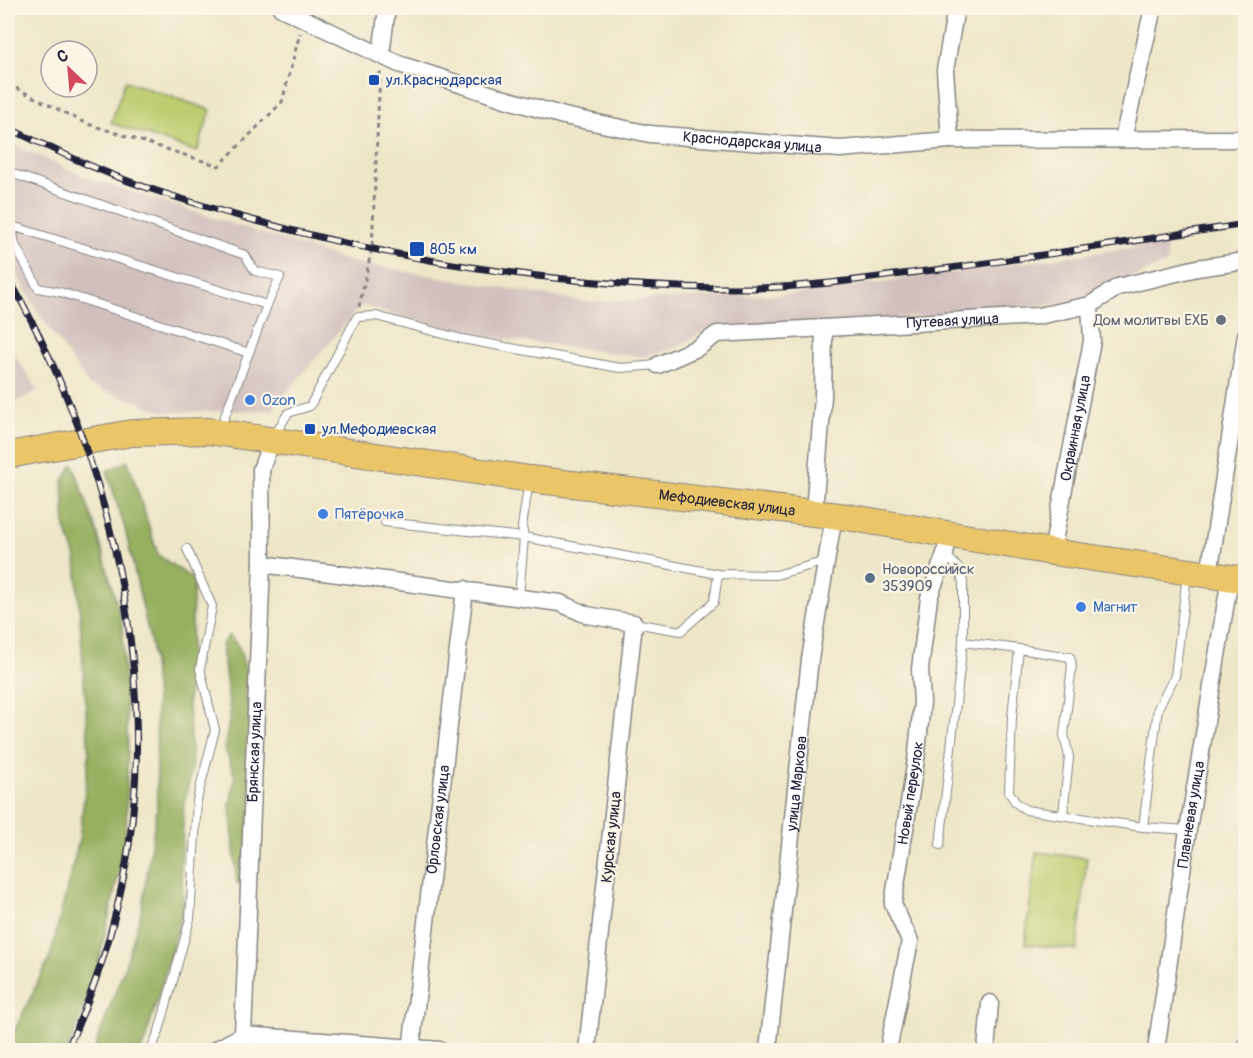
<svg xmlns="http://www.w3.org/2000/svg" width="1253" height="1058" viewBox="0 0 1253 1058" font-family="Pangolin,sans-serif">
  <rect width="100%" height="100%" fill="#fcf5e5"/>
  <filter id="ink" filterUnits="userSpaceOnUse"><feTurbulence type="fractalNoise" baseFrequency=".0167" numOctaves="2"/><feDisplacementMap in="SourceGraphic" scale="12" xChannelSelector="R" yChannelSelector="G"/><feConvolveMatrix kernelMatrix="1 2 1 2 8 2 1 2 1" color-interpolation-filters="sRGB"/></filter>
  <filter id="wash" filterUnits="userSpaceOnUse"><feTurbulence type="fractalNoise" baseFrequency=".008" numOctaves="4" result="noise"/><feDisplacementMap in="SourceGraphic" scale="24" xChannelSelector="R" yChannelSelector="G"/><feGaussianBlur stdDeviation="1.35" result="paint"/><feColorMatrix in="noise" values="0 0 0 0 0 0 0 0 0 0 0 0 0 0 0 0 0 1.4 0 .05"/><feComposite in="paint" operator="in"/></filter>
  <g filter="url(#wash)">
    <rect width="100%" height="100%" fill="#ede6c7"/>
    <path fill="#d1bfbd" d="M8,142L83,176L351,262L584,302L795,294L1165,243L1167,263L1073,302L838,324L710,328L677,347L644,357L460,333L361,305L272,410L165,412L89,385L38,312L8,259Z
      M8,345L38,390L8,406Z"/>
    <path fill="#bdcc6e" stroke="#707754" stroke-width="1.5" d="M125,81L211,110L197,152L111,123Z
      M1036,852L1087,858L1077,950L1025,944Z"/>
    <path fill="#96b061" stroke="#5c694e" stroke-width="1.5" d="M128,461L158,555L194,580L188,705L192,766L184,805L181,868L184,907L145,1041L141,1050H94L125,966L141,913L157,808L156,702L152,648L125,529L107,471Z
      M73,464L97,532L122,623L128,745L126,840L96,974L68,1050H8V1044L50,957L79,840L89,756L76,557L65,528L63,481Z
      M229,635L239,647L247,675L246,698L256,721L247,884L237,883L230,805L235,776L225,749L230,714L222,645Z"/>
  </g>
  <g filter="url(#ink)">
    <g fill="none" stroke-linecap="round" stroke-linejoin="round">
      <defs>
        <path id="lane" d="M8,172L245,255L255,271L280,277L267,305L220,429
          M8,221L12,226L267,305
          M12,226L15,245L38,288L60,292L249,353
          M273,438L288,413L310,406L357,317L376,316L462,339L620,368L658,365
          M529,480L522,527L524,537L718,574L776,575L826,561
          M385,522L524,537L519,597
          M634,623L681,631L714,602L718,574
          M963,642L1019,649
          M1063,814L1069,757L1064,735L1072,665L1070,657L1019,649L1012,717L1009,792L1016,803L1026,810L1143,827L1188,830
          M1143,827L1158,708L1175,676L1187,575
          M940,845L963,642V582L959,569L945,554
          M151,1050L159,1031L190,919L197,800L215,730L200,669L212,606L187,549"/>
        <g id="street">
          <path id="s1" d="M281,8L399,64L505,99L564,116L650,134L840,149L950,140L1246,139"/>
          <path d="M381,55L387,8"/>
          <path d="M1123,139L1153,8"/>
          <path d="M950,140L945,70L956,8"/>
          <path id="s2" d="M658,365L697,348L717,334L1038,316L1090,305L1118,287L1197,268L1246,261"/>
          <path d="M814,512L823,397L824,330"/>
          <path id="s3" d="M1052,552L1092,341L1090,305"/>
          <path d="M262,564L560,603L587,615L634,623L587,1050"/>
          <path d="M1209,574L1246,335"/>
          <path id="s4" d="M215,1050L243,1035L262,564L261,469L272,440"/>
          <path d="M241,1050L243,1035L440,1050"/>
          <path id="s5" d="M411,1050L465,589"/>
          <path id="s6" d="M768,1050L810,659L834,515"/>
          <path id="s7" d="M888,1050L910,941L893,904L917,753L922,702L920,669L929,598L945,554L949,533"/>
          <path d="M986,1050L990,1003"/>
          <path id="s8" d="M1156,1050L1188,830L1230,578"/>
          <path d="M1245,1050L1246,1045"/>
        </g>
        <g id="primary">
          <path id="s9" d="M8,455L132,433L209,431L530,479L847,517L1052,552L1246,580"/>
        </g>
      </defs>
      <use href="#lane" stroke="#888481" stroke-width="10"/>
      <use href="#street" stroke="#888481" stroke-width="19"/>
      <use href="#primary" stroke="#888481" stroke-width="28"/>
      <path stroke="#888481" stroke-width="3" stroke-dasharray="4.5 4.5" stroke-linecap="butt" d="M8,84L85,123L219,166L282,102L300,33
        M359,307L372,248L380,72"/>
      <use href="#lane" stroke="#fff" stroke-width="8"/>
      <use href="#street" stroke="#fff" stroke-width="16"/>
      <use href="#primary" stroke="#ebc669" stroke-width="26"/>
      <defs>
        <path id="rail" d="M8,128C51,148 96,170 142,186C337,252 547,290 754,288C809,287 864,279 918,272C1028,259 1136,240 1246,224
          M8,277C118,470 171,709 112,927C101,970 85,1010 67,1050"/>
      </defs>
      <use href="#rail" stroke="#22223b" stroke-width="7"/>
      <use href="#rail" stroke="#fcf5e5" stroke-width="4.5" stroke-dasharray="14" stroke-linecap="butt"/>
    </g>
  </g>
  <g fill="#1a4fb4" stroke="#fcf5e5" stroke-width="2">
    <rect x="368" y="74" width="12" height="12" rx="3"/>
    <rect x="409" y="241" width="16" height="16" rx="3"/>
    <rect x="304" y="423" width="12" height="12" rx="3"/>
  </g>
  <circle fill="#6b7280" stroke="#fcf5e5" stroke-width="2" cx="1221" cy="320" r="6"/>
  <g fill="#3f7fe0" stroke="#fcf5e5" stroke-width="2">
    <circle cx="250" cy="400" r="6"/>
    <circle cx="323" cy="514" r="6"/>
    <circle cx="1081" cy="607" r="6"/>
  </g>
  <circle fill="#5c6f8a" stroke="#fcf5e5" stroke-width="2" cx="870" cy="578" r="6"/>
  <g text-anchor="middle" stroke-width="4.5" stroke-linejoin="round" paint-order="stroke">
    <g font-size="15" fill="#164399" stroke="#fcf5e5" text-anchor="start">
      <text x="386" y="85">ул.Краснодарская</text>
      <text x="430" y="254">805 км</text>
      <text x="322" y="434">ул.Мефодиевская</text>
    </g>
    <g font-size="15" fill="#22223b" stroke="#fcf5e5">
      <text dy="5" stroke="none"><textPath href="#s1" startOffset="494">Краснодарская улица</textPath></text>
      <text dy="5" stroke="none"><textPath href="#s2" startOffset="303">Путевая улица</textPath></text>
      <text dy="5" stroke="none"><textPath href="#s3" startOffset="126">Окраинная улица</textPath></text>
      <text dy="5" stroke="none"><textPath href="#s9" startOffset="726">Мефодиевская улица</textPath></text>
      <text dy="5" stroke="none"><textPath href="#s4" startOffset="315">Брянская улица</textPath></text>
      <text dy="5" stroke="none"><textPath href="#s6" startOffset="268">улица Маркова</textPath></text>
      <text dy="5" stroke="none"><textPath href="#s7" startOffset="264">Новый переулок</textPath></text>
      <text dy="5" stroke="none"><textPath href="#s8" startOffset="238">Плавневая улица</textPath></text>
      <text dy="5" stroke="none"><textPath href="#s5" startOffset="232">Орловская улица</textPath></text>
      <text transform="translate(611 837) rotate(-84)" y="5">Курская улица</text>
    </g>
    <g font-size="15" fill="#5b616d" stroke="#fcf5e5" text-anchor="end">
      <text x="1209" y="325">Дом молитвы ЕХБ</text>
    </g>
    <g font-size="15" fill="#366cbe" stroke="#fcf5e5" text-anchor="start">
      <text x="262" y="405">Ozon</text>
      <text x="335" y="519">Пятёрочка</text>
      <text x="1093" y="612">Магнит</text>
    </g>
    <g font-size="15" fill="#4e5e75" stroke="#fcf5e5" text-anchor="start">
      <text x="882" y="574">Новороссийск<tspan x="882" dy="17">353909</tspan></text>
    </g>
  </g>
  <rect width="1253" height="1058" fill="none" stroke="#fcf5e5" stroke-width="30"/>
  <g transform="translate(69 69) rotate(334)"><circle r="28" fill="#fcf5e5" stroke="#a5a1a1" stroke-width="1.5"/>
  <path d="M0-4.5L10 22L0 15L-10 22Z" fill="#d1495b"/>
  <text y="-9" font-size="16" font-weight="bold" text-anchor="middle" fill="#22223b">С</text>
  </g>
</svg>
